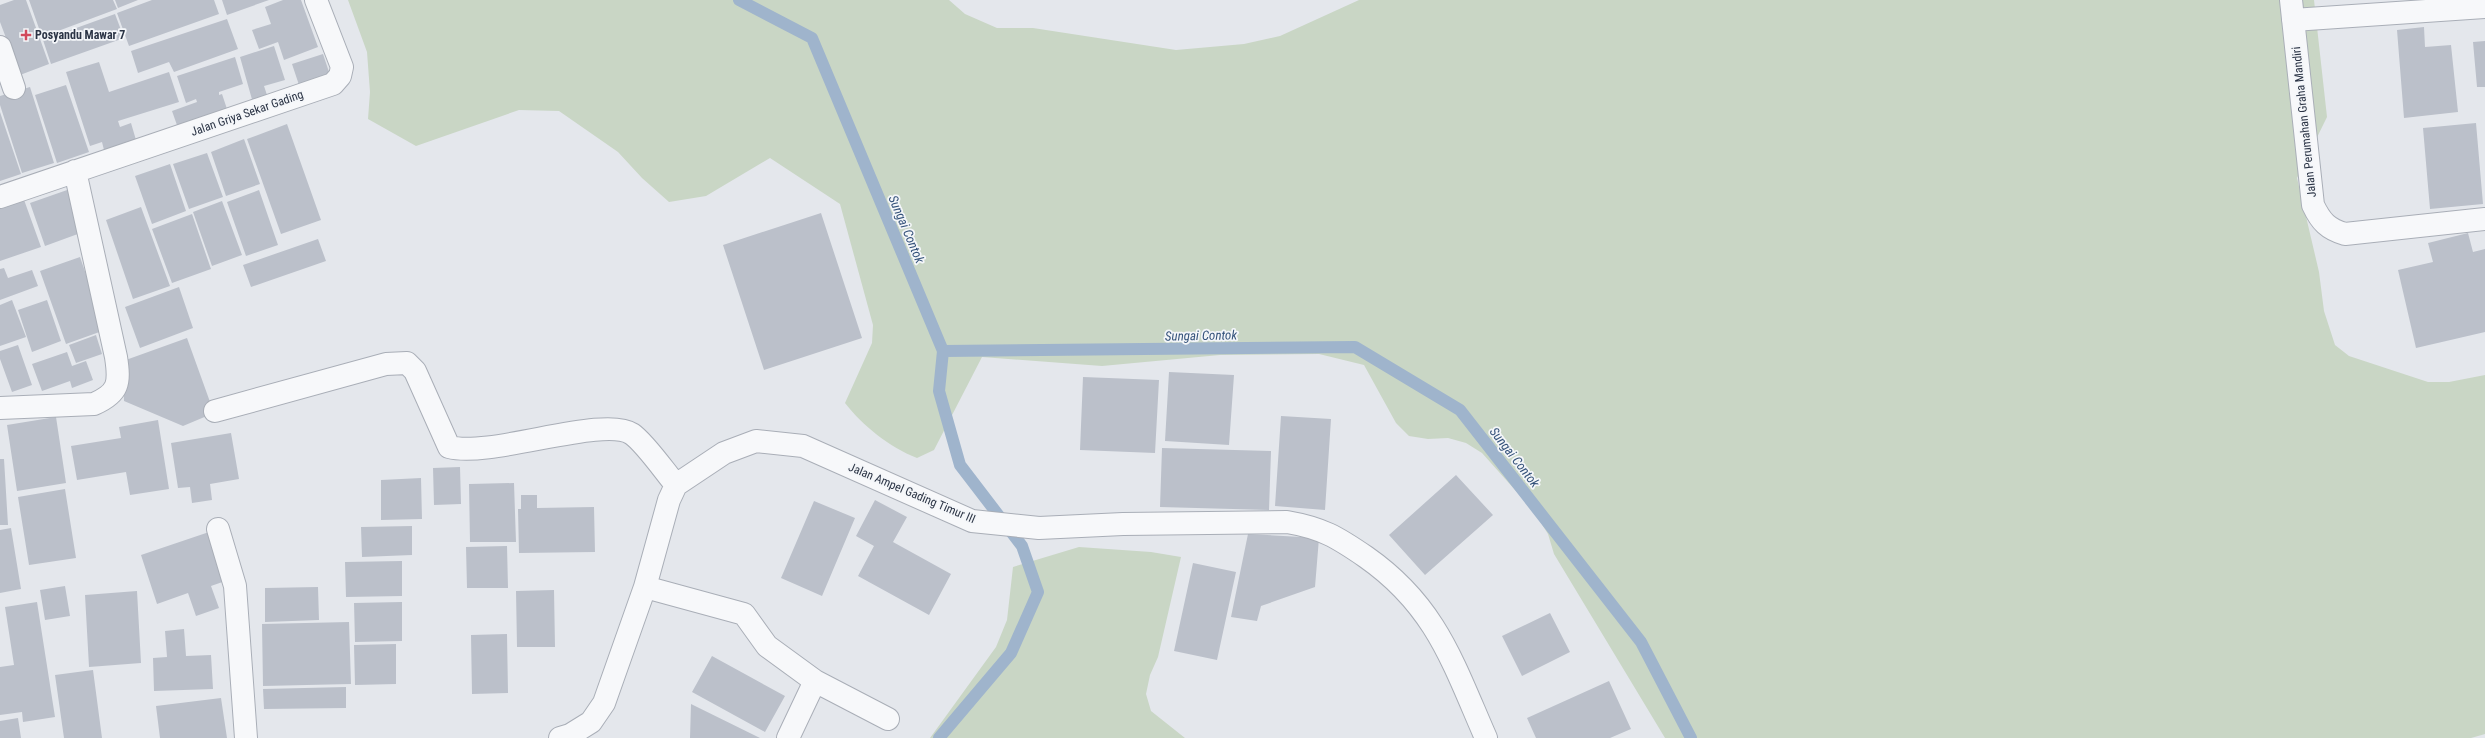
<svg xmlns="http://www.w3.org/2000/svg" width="2485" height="738" viewBox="0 0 2485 738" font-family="'Roboto Condensed',sans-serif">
  <rect width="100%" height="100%" fill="#e4e7ec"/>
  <path fill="#c9d6c5" d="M348,0H949L965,14L997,28H1033L1176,50L1244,44L1280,36L1359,0H2314L2327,117L2297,178L2319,272L2324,311L2335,345L2349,356L2428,382H2449L2485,375V734L2471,738H1665L1554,554L1548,534L1533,510L1482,453L1466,443L1448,438L1428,439L1409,436L1396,423L1364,365L1319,354L1220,355L1102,366L982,357L934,450L917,458C889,447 863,426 845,403L872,343L873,325L840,204L770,158L706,196L669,202L642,178L618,152L559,111L519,110L416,146L368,119L370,92L367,52Z
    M1079,547L1151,552L1181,557L1158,657L1150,675L1146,694L1151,711L1185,738H930L996,647L1007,620L1013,567Z"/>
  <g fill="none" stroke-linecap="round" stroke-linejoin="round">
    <path stroke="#9fb4cc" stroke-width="12" d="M739,0L812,38L943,351L1355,347L1460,410L1641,642L1691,738
      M939,738L1011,653L1038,592L1022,546L960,465L939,391L943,351"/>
  </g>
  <path fill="#bbc0ca" d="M14,0H26L49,64L20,75L0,22V5Z
    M29,0H113L117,9L42,37Z
    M115,0H138L118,8Z
    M152,0H214L219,14L129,46L117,13Z
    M222,0H269L227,15Z
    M283,0H301L318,47L284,60L278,42L259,49L252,30L271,24L265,7Z
    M115,14L124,38L51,64L43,40Z
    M227,19L238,49L174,72L169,62L138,73L131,51Z
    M2424,27L2425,47L2451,45L2458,112L2404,118L2397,30Z
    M2485,41V87H2477L2473,42Z
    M274,46L285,80L264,86L268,98L253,103L240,57Z
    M323,54L331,78L300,88L292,64Z
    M235,57L243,84L219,92V95L222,94L228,112L178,128L172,111L197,102L196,99L186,103L177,76Z
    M99,62L109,92L169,72L179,102L118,121L120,127L131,123L136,140L104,150L102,142L90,146L66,72Z
    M66,85L89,152L57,163L35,95Z
    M30,87L54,163L22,173L0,105V96Z
    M0,112L21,174L0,181Z
    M2476,123L2483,204L2430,209L2423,128Z
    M287,124L321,220L281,234L247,139Z
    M244,139L260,184L226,196L211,152Z
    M207,153L223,197L189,209L173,164Z
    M170,164L186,211L152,224L135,176Z
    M70,189L86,231L45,246L30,203Z
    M259,190L278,245L246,256L227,202Z
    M23,197L41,247L0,261V205Z
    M222,201L242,255L212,266L193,212Z
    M141,207L170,286L133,299L106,220Z
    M821,213L862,338L764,370L723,245Z
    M192,214L211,269L172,283L152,229Z
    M2468,233L2473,252L2485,249V332L2416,348L2398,270L2433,262L2428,243Z
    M318,239L326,261L251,287L243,265Z
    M80,257L105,330L66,344L40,271Z
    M4,268L8,278L32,270L38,286L0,300V269Z
    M179,287L193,328L140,348L125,307Z
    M12,300L26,337L0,346V305Z
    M47,300L61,341L32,352L18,310Z
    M96,335L102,354L76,363L69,345Z
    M187,338L214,413L183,426L124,401L123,361Z
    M18,345L32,385L12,392L0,359V351Z
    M67,352L72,366L86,361L93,380L72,388L70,381L42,391L32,364Z
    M1169,372L1234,375L1229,445L1165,441Z
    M1083,377L1159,380L1155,453L1080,450Z
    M1281,416L1331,419L1325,510L1275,506Z
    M56,417L66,483L17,491L7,425Z
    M158,420L169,489L130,495L126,472L77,480L71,446L121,438L119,427Z
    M231,433L239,479L210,484L212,500L192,503L190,487L178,488L171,443Z
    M1162,448L1271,451L1269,510L1160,507Z
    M0,459H4L8,525H0Z
    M460,467L461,504L434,505L433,468Z
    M1456,475L1493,515L1425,575L1389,535Z
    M421,478L422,519L381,520V480Z
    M514,483L516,542H470L469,484Z
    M65,489L76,558L29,565L18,497Z
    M521,495H537V508L594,507L595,552L519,553L518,509H521Z
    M875,500L907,517L893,542L951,574L929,615L858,576L874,546L856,536Z
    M814,501L855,518L822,596L781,578Z
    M412,526V555L362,557L361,527Z
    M11,528L21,589L0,593V530Z
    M215,530L231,579L211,586L219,608L196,616L188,593L157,604L141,555Z
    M1248,534L1319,538L1315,587L1261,606L1257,621L1231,617Z
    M507,546L508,588H467L466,547Z
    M402,561V596L346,597L345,562Z
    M1193,563L1236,572L1217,660L1174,651Z
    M65,586L70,616L45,620L40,590Z
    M318,587L319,620L265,622V588Z
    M554,590L555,647H517L516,591Z
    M137,591L141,663L89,667L85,595Z
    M37,602L55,717L23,722L22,712L0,715V667L14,665L5,607Z
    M402,602V641L355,642L354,603Z
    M1550,613L1570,652L1522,676L1502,636Z
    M349,622L351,684L263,686L262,624Z
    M184,629L186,656L211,655L213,689L154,691L153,658L167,657L165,631Z
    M507,634L508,693L472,694L471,635Z
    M396,644V684L355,685L354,645Z
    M712,656L785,696L765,732L692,692Z
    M93,670L102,738H64L55,675Z
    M1609,681L1631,729L1610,738H1536L1527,718Z
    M346,687V708L264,709L263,689Z
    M221,698L227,738H160L156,706Z
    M691,704L760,738H690Z
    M18,718L21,738H0V721Z"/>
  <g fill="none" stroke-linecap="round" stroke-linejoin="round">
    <defs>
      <path id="street" d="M2291,0L2313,205C2321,222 2328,229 2345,234L2485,219
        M2293,20L2485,7
        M0,47L14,88
        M0,197L333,84L340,76L342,67L316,0
        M0,408L94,404C119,393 120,383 116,357L75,171
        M215,411L386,364L407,363L415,371L449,447C491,458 604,415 632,434C645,443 665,472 676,485
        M218,529L235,586L246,738
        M645,587L744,614L767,646L815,681L788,738
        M815,681L888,719
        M560,738L570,735L591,722L604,703L645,587L669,500L676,485L724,453L756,441L803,446L972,521L1039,528L1123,524L1287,522C1322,528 1337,537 1366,557C1436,606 1453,663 1486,738"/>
    </defs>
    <use href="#street" stroke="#a9aeb7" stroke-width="24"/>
    <use href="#street" stroke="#f7f8fa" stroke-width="22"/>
  </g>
  <path fill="#d1495b" stroke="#f4f6f9" stroke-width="1.5" d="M24 29h4v4h4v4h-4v4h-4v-4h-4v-4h4z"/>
  <g text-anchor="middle" stroke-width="3.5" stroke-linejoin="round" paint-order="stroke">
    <g font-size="12" font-weight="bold" fill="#2b3445" stroke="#f4f6f9" text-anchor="start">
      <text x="35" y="39">Posyandu Mawar 7</text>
    </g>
    <g font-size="12" fill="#2b3445" stroke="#f4f6f9">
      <text transform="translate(247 113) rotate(-19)" y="4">Jalan Griya Sekar Gading</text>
      <text transform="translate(2304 122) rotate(-96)" y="4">Jalan Perumahan Graha Mandiri</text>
      <text transform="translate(912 493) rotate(23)" y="4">Jalan Ampel Gading Timur III</text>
    </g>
    <g font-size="13" font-style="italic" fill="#34527a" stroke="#f4f6f9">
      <text transform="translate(907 229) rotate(67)" y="5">Sungai Contok</text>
      <text transform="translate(1201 335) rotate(-1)" y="5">Sungai Contok</text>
      <text transform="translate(1515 457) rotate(52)" y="5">Sungai Contok</text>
    </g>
  </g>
</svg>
